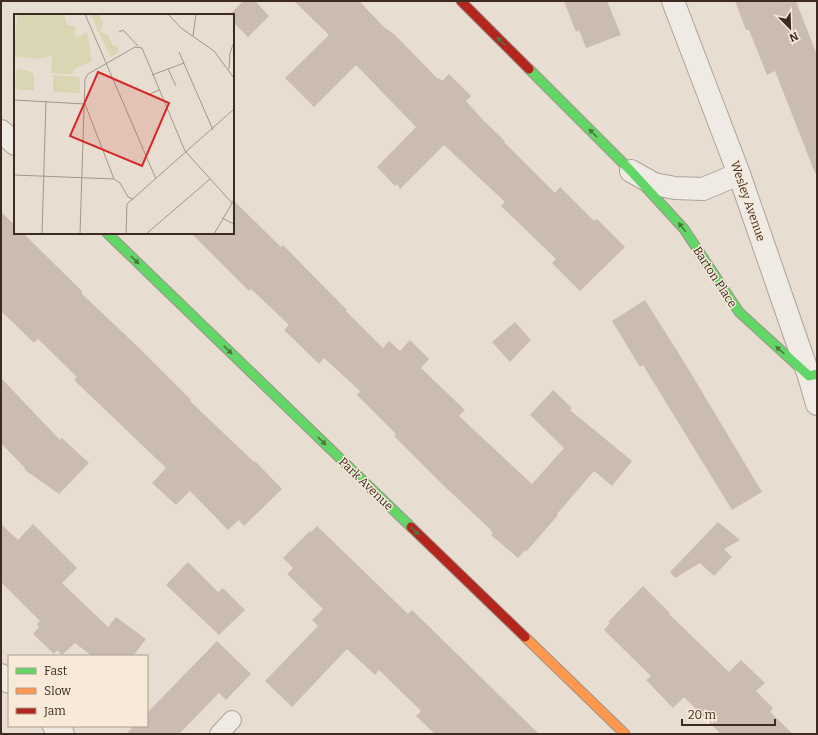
<svg xmlns="http://www.w3.org/2000/svg" width="818" height="735" viewBox="0 0 818 735" font-family="Bitter,serif">
  <rect width="100%" height="100%" fill="#e7ded1"/>
  <path fill="#cbbcb2" d="M243,1H255L269,16L248,37L233,22V15H229Z
    M294,1H359L384,27L395,35L438,79L439,78L442,81L449,74L471,96L466,101L484,121L505,141L504,142L555,193L560,187L594,221L597,219L625,247L580,291L552,263L556,259L501,206L505,202L444,145L400,189L397,184L395,186L377,167L416,127L356,65L314,107L285,78L329,35Z
    M564,1H607L621,35L586,48L579,30L576,32Z
    M735,1H796L817,55V173H815L775,71L767,75L749,30H746Z
    M233,200L281,247L283,245L347,310L346,311L383,348L389,341L400,351L410,340L429,359L421,368L465,410L459,416L532,484L564,448L530,415L553,390L572,408L570,410L632,461L612,486L594,471L557,514L558,515L526,552L525,550L518,558L491,535L493,533L490,531L491,530L443,485L394,436L396,434L357,395L360,391L324,358L319,364L284,330L289,325L251,289L249,291L191,233H233Z
    M1,212L15,225V233H23L83,292L81,293L135,344L191,400L190,401L254,462L255,461L282,489L244,526L239,520L228,530L190,491L176,505L152,483L166,468L74,380L77,377L38,339L34,343L1,311Z
    M645,300L686,365L762,492L732,510L643,365L640,367L612,321Z
    M515,322L531,340L510,362L492,342Z
    M1,378L60,440L62,438L89,463L59,494L25,470V468L1,443Z
    M718,522L740,540L724,549L732,557L714,576L700,563L675,578L670,572Z
    M1,524L18,540L33,524L77,568L62,583L108,627L116,617L146,639L133,656H92L75,643L62,655L57,650L54,654L33,634L39,627L37,624L40,621L1,582Z
    M317,526L408,614L412,610L539,734H435L416,716L421,711L379,670L375,675L347,649L292,707L265,681L318,626L312,620L323,609L287,574L293,568L283,558L310,531L311,532Z
    M188,562L218,592L223,588L245,610L219,635L166,585Z
    M643,586L670,613L669,614L729,672L741,660L765,683L756,691L773,708L770,712L793,734H721L684,697L673,708L646,680L651,676L604,630L610,623L608,622Z
    M217,641L251,674L226,700L219,693L179,734H126L134,726H147V713Z"/>
  <g fill="none" stroke-linecap="round" stroke-linejoin="round">
    <defs>
      <path id="lane" d="M219,734L232,720"/>
      <path id="street" d="M673,1L739,174L809,376L817,404
        M1,131L15,144
        M631,171L654,184L675,188L703,189L739,174
        M1,675L9,682
        M54,726L63,734"/>
      <path id="fast" d="M529,69L630,170L684,229L739,312L809,376L817,374
        M107,233L411,527"/>
      <path id="slow" d="M525,637L625,734"/>
      <path id="jam" d="M461,1L529,69
        M411,527L525,637"/>
    </defs>
    <use href="#lane" stroke="#ada399" stroke-width="20"/>
    <use href="#street" stroke="#ada399" stroke-width="24"/>
    <use href="#fast" stroke="#9c938a" stroke-width="11"/>
    <use href="#slow" stroke="#9c938a" stroke-width="11"/>
    <use href="#jam" stroke="#9c938a" stroke-width="11"/>
    <use href="#lane" stroke="#efeae3" stroke-width="18"/>
    <use href="#street" stroke="#efeae3" stroke-width="22"/>
    <use href="#fast" stroke="#63d668" stroke-width="9"/>
    <use href="#slow" stroke="#ff974d" stroke-width="9"/>
    <use href="#jam" stroke="#b3261e" stroke-width="9"/>
  </g>
  <defs><path id="oneway-solid" d="M-6-.8H1V-3.2L6.5 0L1 3.2V.8H-6Z"/></defs>
  <g fill="#4e7740">
    <use href="#oneway-solid" transform="translate(501 41) rotate(-135)"/>
    <use href="#oneway-solid" transform="translate(593 133) rotate(-135)"/>
    <use href="#oneway-solid" transform="translate(682 227) rotate(-129)"/>
    <use href="#oneway-solid" transform="translate(135 260) rotate(44)"/>
    <use href="#oneway-solid" transform="translate(228 350) rotate(44)"/>
    <use href="#oneway-solid" transform="translate(780 350) rotate(-138)"/>
    <use href="#oneway-solid" transform="translate(322 441) rotate(44)"/>
    <use href="#oneway-solid" transform="translate(415 531) rotate(44)"/>
  </g>
  <g text-anchor="middle" stroke-width="3" stroke-linejoin="round" paint-order="stroke">
    <g font-size="12" fill="#3d2a20" stroke="#f7ead8">
      <text transform="translate(748 201) rotate(71)" y="4">Wesley Avenue</text>
      <text transform="translate(715 277) rotate(57)" y="4">Barton Place</text>
      <text transform="translate(366 484) rotate(44)" y="4">Park Avenue</text>
    </g>
  </g>
  <g transform="translate(14 14)">
    <rect width="220" height="220" fill="#e7ded1"/>
    <path d="M6,0H50L53,11L61,12V24L73,18L78,47L59,56V60H47L37,59L38,42L23,45L0,42L3,3ZM77,0H85L89,10L87,17L84,18ZM87,18L94,21L99,32L102,31L105,38L97,43L85,19ZM3,55L15,57L20,61V76H4L1,72ZM39,61L66,63V79L39,78Z" fill="#dad5b3"/>
    <path fill="none" stroke="#a3968a" stroke-width="1" d="M71,0L142,165M154,0L167,14L200,37L220,64M105,18L109,16L124,32M179,22L182,0M165,38L199,116M154,55L162,72M215,55L216,39L220,28M138,61L170,49M134,81L145,76M0,86L71,90L100,165L106,169L114,183L119,185M0,161L100,165M208,204L220,210M28,220L32,87M66,220L71,65L74,60L121,33L128,34L171,137L218,189M112,220L113,190L220,95M132,220L196,165M200,220L220,186"/>
    <path fill="#d62828" fill-opacity="0.15" stroke="#d62828" stroke-width="2" d="M84,58L155,89L128,152L56,122Z"/>
    <rect width="220" height="220" fill="none" stroke="#3d2a20" stroke-width="2"/>
  </g>
  <rect width="818" height="735" fill="none" stroke="#3d2a20" stroke-width="4"/>
  <rect x="8" y="655" width="140" height="72" fill="#f7ead8" stroke="#ad9d8e"/>
  <rect x="16" y="668" width="20" height="6" fill="#63d668" stroke="#ad9d8e"/>
  <text x="44" y="675" font-size="12" fill="#3d2a20">Fast</text>
  <rect x="16" y="688" width="20" height="6" fill="#ff974d" stroke="#ad9d8e"/>
  <text x="44" y="695" font-size="12" fill="#3d2a20">Slow</text>
  <rect x="16" y="708" width="20" height="6" fill="#b3261e" stroke="#ad9d8e"/>
  <text x="44" y="715" font-size="12" fill="#3d2a20">Jam</text>
  <g transform="translate(790 28) rotate(157)" stroke="#f7ead8" stroke-width="3" paint-order="stroke">
  <path d="M0-3L7 15L0 10L-7 15Z" fill="#3d2a20"/>
  <text y="-6" font-size="11" font-weight="bold" text-anchor="middle" fill="#3d2a20">N</text>
  </g>
  <path d="M682 719v6h93v-6" fill="none" stroke="#3d2a20" stroke-width="2"/>
  <text x="688" y="719" font-size="12" fill="#3d2a20" stroke="#f7ead8" stroke-width="3" paint-order="stroke">20 m</text>
</svg>
